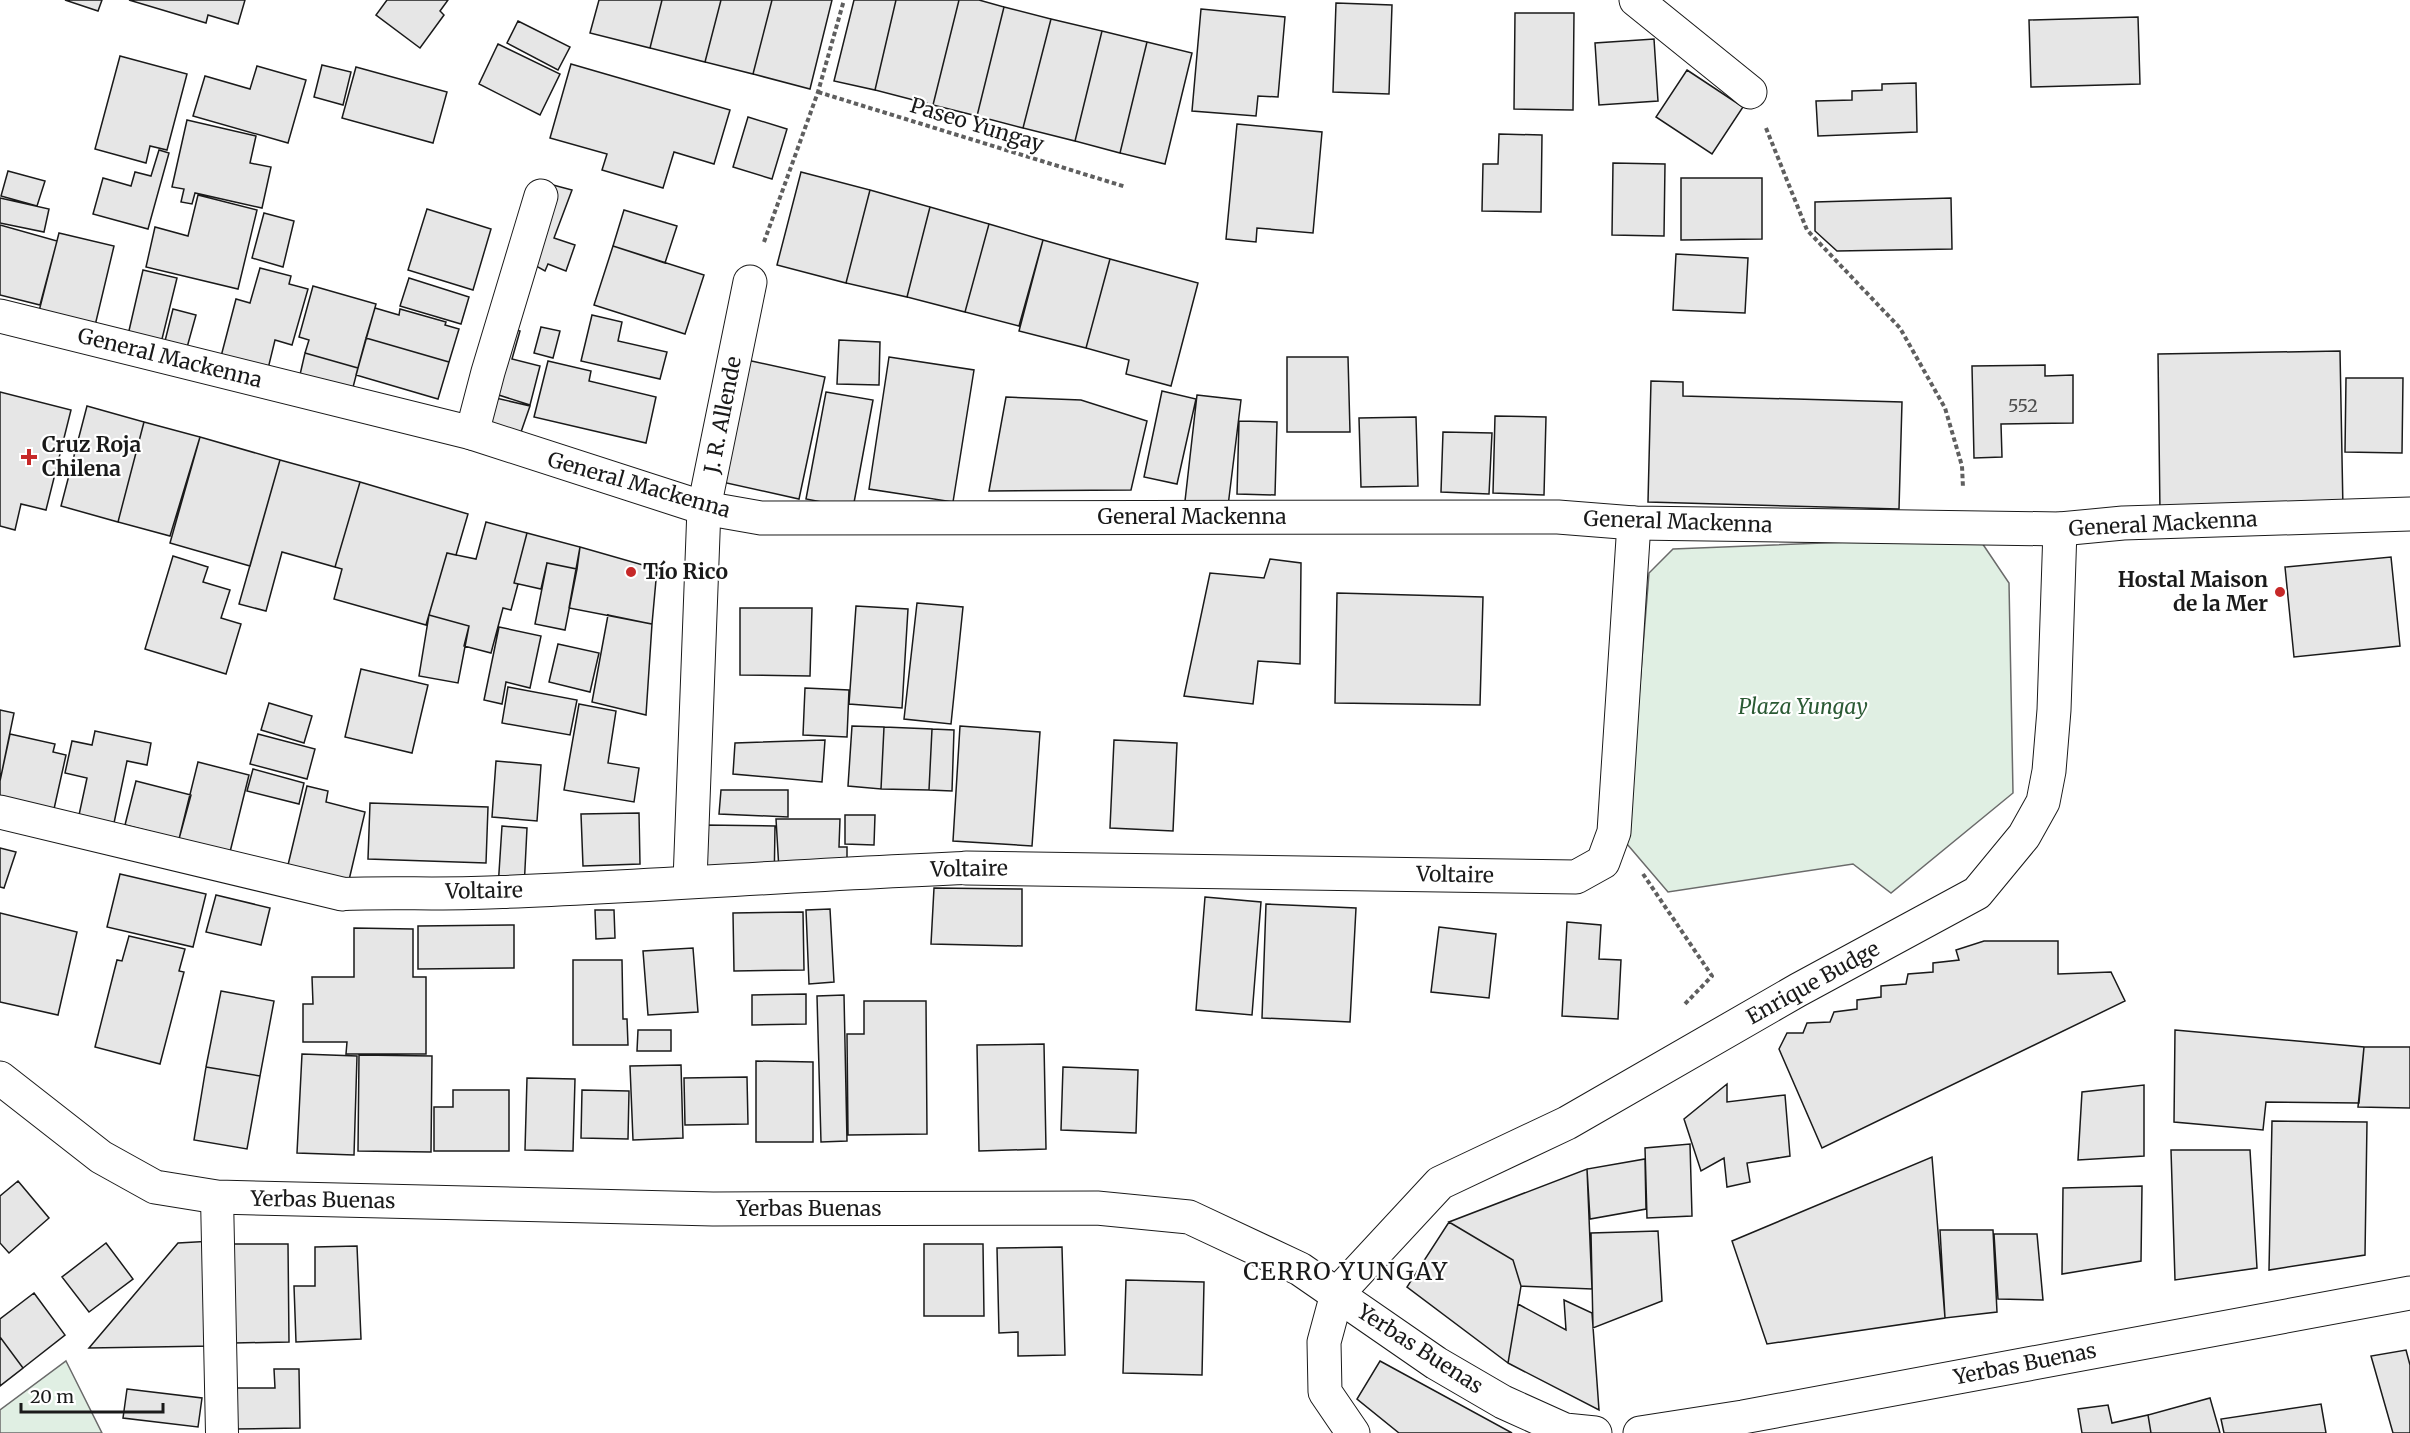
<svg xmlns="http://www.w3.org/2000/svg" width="2410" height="1433" viewBox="0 0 2410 1433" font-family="Merriweather,serif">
  <rect width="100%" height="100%" fill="#fff"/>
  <path fill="#e0efe3" stroke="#6a6a6a" stroke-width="1.5" d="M1978,537L2009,583L2013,793L1891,893L1853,864L1668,892L1627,844L1649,573L1673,549Z
    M66,1361L102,1433H0V1410Z"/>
  <path fill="#e6e6e6" stroke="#1a1a1a" stroke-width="1.5" d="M65,0H102L98,11Z
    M129,0H245L238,24L208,15L206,23Z
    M387,0H448L440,11L444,15L420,48L376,15Z
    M599,0H662L650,48L590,33Z
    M662,0H721L705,62L650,48Z
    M721,0H772L753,74L705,62Z
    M772,0H832L810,89L753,74Z
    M854,0H896L875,90L834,81Z
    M896,0H959L933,105L875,90Z
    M959,0H979L1004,7L977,116L933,105Z
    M1336,3L1392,5L1389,94L1333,92Z
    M1004,7L1051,19L1023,128L977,116Z
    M1201,9L1285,17L1278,97L1258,96L1256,116L1192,111Z
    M1515,13H1574L1573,110L1514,109Z
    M2138,17L2140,84L2031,87L2029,20Z
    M1051,19L1102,31L1075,141L1023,128Z
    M518,21L570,47L558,70L507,43Z
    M1102,31L1147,42L1120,153L1075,141Z
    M1654,39L1658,101L1599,105L1595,43Z
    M1147,42L1192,53L1165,164L1120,153Z
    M498,44L560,74L540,115L479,84Z
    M120,56L187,74L167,150L150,146L146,163L95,149Z
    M571,64L730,110L714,164L674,152L663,188L602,170L607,154L550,138Z
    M322,65L351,72L343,105L314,97Z
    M257,66L306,80L288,143L193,116L205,76L250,89Z
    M356,67L447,92L433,143L342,118Z
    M1687,70L1743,107L1712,154L1656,117Z
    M1916,83L1917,132L1818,136L1816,101L1852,100V91L1882,90V84Z
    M748,117L787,129L772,179L733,167Z
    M187,120L256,136L250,163L271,167L262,208L195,193L192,204L181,202L184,189L172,187Z
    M1237,124L1322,132L1313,233L1257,228L1256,242L1226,239Z
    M1499,134L1542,135L1541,212L1482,211L1483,164H1498Z
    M159,150L169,153L148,229L93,214L103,178L131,186L135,172L151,176Z
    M1613,163L1665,164L1664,236L1612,235Z
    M8,171L45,181L37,206L1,196Z
    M801,172L870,190L846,283L777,265Z
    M1681,178H1762V239L1681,240Z
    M553,185L572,190L554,238L575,245L566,271L548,264L545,271L527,261Z
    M870,190L930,207L907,297L846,283Z
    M198,195L257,210L238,289L146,267L155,227L188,236Z
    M0,198L49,209L44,232L0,223Z
    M1951,198L1952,249L1837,251L1815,231V202Z
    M930,207L989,224L965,312L907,297Z
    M427,209L491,229L473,290L408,270Z
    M624,210L677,226L665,263L613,246Z
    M264,213L294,221L283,267L252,258Z
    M989,224L1043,240L1019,326L965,312Z
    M0,225L57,241L40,305L0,295Z
    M59,233L114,246L93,334L37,319Z
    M1043,240L1110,259L1086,348L1019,331Z
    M613,246L704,275L685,334L594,305Z
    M1676,254L1748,258L1745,313L1673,310Z
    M1110,259L1198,283L1171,386L1126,374L1129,360L1086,348Z
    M260,268L291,276L289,284L308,289L292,345L275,340L266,377L218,368L236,299L250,303Z
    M143,270L177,278L161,343L128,335Z
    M409,278L469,297L461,324L400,306Z
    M313,286L376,304L358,368L305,353L309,340L299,337Z
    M375,308L399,315L400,309L446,322L445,325L459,329L449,362L366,338Z
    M173,309L196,315L186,351L164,345Z
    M592,315L622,322L618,341L667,352L660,379L581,361Z
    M504,327L520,331L512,359L540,366L530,405L486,391Z
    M541,327L560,331L553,358L534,353Z
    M366,338L449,362L438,399L356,375Z
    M839,340L880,342L879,385L837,384Z
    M2340,351L2343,510L2160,513L2158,354Z
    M305,353L358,368L351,395L299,379Z
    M889,357L974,370L953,502L869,489Z
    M1287,357H1348L1350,432H1287Z
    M747,360L825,377L799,499L722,482Z
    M548,361L591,371L589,381L656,397L646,443L534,417Z
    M2045,365V376L2073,375V423L2001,424L2002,457L1974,458L1972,366Z
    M2346,378H2403L2402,453L2345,452Z
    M1651,381L1683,382V396L1902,402L1899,509L1648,502Z
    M1162,391L1196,399L1177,484L1144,477Z
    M0,392L71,410L46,510L21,504L15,530L0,526Z
    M826,392L873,400L853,508L806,499Z
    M1197,395L1241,400L1228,506L1185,501Z
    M487,396L530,406L521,432L480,419Z
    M1006,397L1081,400L1147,421L1131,490L989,491Z
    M87,406L144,422L118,522L61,506Z
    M1495,416L1546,417L1544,495L1493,493Z
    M1416,417L1418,486L1361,487L1359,418Z
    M1239,421L1277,422L1275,495L1237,494Z
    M144,422L200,437L170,536L118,522Z
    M1443,432L1492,433L1489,494L1441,492Z
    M200,437L280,460L250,566L170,543Z
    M280,460L360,482L335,567L282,552L266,611L239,604Z
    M360,482L468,514L456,555L447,553L426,625L334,599L342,569L335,567Z
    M486,522L527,533L514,583L518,584L511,610L503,608L491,653L464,646L469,626L429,615L447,553L476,559Z
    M527,533L580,547L577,569L547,563L541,589L514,583Z
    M580,547L657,569L652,624L569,608Z
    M173,556L208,567L203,582L230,590L221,618L241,624L226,674L145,649Z
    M2391,557L2400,646L2294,657L2285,567Z
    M1270,559L1301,563L1300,664L1258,661L1253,704L1184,696L1210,573L1264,578Z
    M547,563L577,569L565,630L535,624Z
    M1337,593L1483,597L1480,705L1335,703Z
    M917,603L963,607L951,724L904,719Z
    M856,606L908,609L902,708L849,704Z
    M740,608H812L810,676L740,675Z
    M429,615L469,626L458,683L419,676Z
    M608,615L652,624L646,715L592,702Z
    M499,627L541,636L530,688L506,682L502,704L484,700Z
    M558,644L599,653L590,692L549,682Z
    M361,669L428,685L412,753L345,737Z
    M508,687L577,700L570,735L502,723Z
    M805,688L849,690L847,737L803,735Z
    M269,703L312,716L304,743L261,730Z
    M579,704L616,711L608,763L639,768L634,802L564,790Z
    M0,710L14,713L0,781Z
    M852,726L884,727L881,789L848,786Z
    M960,726L1040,732L1032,846L953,841Z
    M884,727L932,729L929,790L881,789Z
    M932,729L954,730L952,791L929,790Z
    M95,731L151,743L147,765L127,761L114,823L79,815L87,778L65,773L72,741L92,745Z
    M10,734L55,744L53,752L66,755L54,809L0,797V781Z
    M258,734L315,749L307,779L250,764Z
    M825,740L822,782L733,774L735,743Z
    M1114,740L1177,743L1173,831L1110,828Z
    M496,761L541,765L537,821L492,817Z
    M198,762L249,775L230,852L179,839Z
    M253,769L304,783L299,804L247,791Z
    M136,781L191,795L179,839L125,825Z
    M307,786L328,791L326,802L365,812L349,880L288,865Z
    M721,790H788V817L719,814Z
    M370,803L488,807L486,863L368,859Z
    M639,813L640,864L583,866L581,814Z
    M845,815H875L874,845L845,844Z
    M776,819H840L839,847H847V866L779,870Z
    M703,825L775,826L774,890L703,888Z
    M502,826L527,828L524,889L498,888Z
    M0,848L16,852L4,888L0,887Z
    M120,874L206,894L193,947L107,927Z
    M934,888L1022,889V946L931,944Z
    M216,895L270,908L261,945L206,932Z
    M1205,897L1261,902L1252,1015L1196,1010Z
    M1266,904L1356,908L1350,1022L1262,1018Z
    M830,909L834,982L809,984L806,910Z
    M595,910H614L615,938L596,939Z
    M803,912L804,970L734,971L733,913Z
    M0,913L77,932L58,1015L0,1002Z
    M1567,922L1601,925L1599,959L1621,960L1618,1019L1562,1016Z
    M514,925V968L418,969V926Z
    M1439,927L1496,934L1489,998L1431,992Z
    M354,928L413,929V977H426V1054H346L347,1042H303V1004H313L312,977H354Z
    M129,936L185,949L179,971L184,972L160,1064L95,1047L117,960L122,961Z
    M1984,941H2058V974L2111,972L2125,1001L1822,1148L1779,1049L1787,1033H1803L1807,1023L1830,1022L1834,1012L1857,1009V1000L1881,997V986L1906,984L1908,974L1933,972V963L1959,960L1956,950Z
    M693,948L698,1012L648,1015L643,951Z
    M573,960H622L623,1019H627L628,1045H573Z
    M221,991L274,1001L260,1076L206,1067Z
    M806,994V1024L752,1025V995Z
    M844,995L847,1141L821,1142L817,996Z
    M864,1001H926L927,1134L848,1135L847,1034H864Z
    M638,1030H671V1051H637Z
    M2175,1030L2364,1047L2359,1103L2266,1102L2263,1130L2174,1122Z
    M1044,1044L1046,1149L979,1151L977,1045Z
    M2364,1047H2410V1108L2358,1107Z
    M302,1054L357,1056L354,1155L297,1153Z
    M359,1055L432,1056L431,1152L358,1151Z
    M756,1061L813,1062V1142H756Z
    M681,1065L683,1138L633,1140L630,1066Z
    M206,1067L260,1076L247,1149L194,1140Z
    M1063,1067L1138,1070L1136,1133L1061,1130Z
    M747,1077L748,1124L685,1125L684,1078Z
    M527,1078L575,1079L573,1151L525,1150Z
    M1727,1084V1102L1785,1095L1790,1156L1747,1163L1750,1182L1727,1187L1724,1158L1701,1171L1684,1119Z
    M2144,1085V1156L2078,1160L2082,1092Z
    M453,1090H509V1151H434V1107H453Z
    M582,1090L629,1091L628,1139L581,1138Z
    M2272,1121L2367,1122L2365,1255L2269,1270Z
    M1690,1144L1692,1216L1647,1218L1645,1148Z
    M2171,1150H2250L2257,1268L2175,1280Z
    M1932,1157L1945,1318L1767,1344L1732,1241Z
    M1645,1159L1646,1209L1590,1219L1587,1169Z
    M1587,1169L1592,1289L1521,1286L1513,1260L1449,1222Z
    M18,1181L49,1218L9,1253L0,1243V1196Z
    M2142,1186L2141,1261L2062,1274L2063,1188Z
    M1449,1222L1513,1260L1521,1286L1508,1363L1407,1287Z
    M1940,1230H1993L1997,1312L1945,1318Z
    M1658,1231L1662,1301L1593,1328L1591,1233Z
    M1994,1234H2037L2043,1300L1998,1299Z
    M213,1241L214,1346L89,1348L178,1243Z
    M106,1243L133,1279L89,1312L62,1277Z
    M232,1244H288L289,1342L234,1343Z
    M924,1244H983L984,1316H924Z
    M357,1246L361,1339L296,1342L294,1286H315V1247Z
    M1062,1247L1065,1355L1018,1356V1332L999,1333L997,1248Z
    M1126,1280L1204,1282L1202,1375L1123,1373Z
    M34,1293L65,1335L23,1368L0,1337V1319Z
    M1564,1300L1592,1313L1599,1410L1508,1363L1518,1304L1566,1330Z
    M0,1337L23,1368L0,1386Z
    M2406,1350L2410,1365V1433H2393L2371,1356Z
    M1380,1361L1512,1433H1399L1357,1399Z
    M274,1369H299L300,1428L234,1429L233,1388H275Z
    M127,1389L202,1398L198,1427L123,1418Z
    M2210,1398L2220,1433H2151L2148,1415Z
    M2321,1404L2326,1433H2224L2221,1419Z
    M2108,1405L2112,1423L2148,1415L2151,1433H2082L2078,1409Z"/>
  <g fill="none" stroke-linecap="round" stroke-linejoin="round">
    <defs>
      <path id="pedestrian" d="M342,894C395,892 448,895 502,892C657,886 811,874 966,868
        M217,1197L222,1433"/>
      <path id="minor" d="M1636,0L1750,92
        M472,433L488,372L541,196
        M0,812L342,894
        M966,868L1576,877L1603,862L1614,832L1634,523
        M690,881L704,508L750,282
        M1353,1433L1325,1392L1324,1342L1337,1294L1440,1183L1567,1123L1798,990L1977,893L2024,836L2043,802L2049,771L2054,710L2060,529"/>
      <path id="tertiary" d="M0,316L472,433L704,508L761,518L1558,517L1634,523L2060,529L2123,523L2410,514"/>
      <path id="secondary" d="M0,1078L101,1157L155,1187L217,1197L713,1209L1097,1208L1189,1217L1300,1269L1436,1363L1503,1402L1565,1430L1595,1433
        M1640,1433L1743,1417L2410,1293"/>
    </defs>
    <use href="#pedestrian" stroke="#1a1a1a" stroke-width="34"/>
    <use href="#minor" stroke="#1a1a1a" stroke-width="35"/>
    <use href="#tertiary" stroke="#1a1a1a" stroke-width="35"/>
    <use href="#secondary" stroke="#1a1a1a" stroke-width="35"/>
    <path stroke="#5f5f5f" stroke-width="4" stroke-dasharray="4.5 3" stroke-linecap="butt" d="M818,92L1126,187
      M1766,128L1807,230L1900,328L1945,408L1962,466L1963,488
      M764,242L818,92L844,0
      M1643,874L1712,976L1684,1005"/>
    <use href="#pedestrian" stroke="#fff" stroke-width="32"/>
    <use href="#minor" stroke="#fff" stroke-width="33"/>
    <use href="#tertiary" stroke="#fff" stroke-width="33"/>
    <use href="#secondary" stroke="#fff" stroke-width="33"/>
  </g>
  <g fill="#c62828" stroke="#fff" stroke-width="2">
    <path d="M26 448h6v6h6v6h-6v6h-6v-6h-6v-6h6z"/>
    <circle cx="631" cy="572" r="6"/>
    <circle cx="2280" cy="592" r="6"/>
  </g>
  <g text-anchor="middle" stroke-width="4.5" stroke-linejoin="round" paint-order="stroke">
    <g font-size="18" fill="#4d4d4d">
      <text x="2023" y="412">552</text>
    </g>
    <g font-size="21" fill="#1a1a1a" stroke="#fff">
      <text transform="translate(977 125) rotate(17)" y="7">Paseo Yungay</text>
      <text transform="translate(170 358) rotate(14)" y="7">General Mackenna</text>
      <text transform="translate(723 415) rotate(-79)" y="7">J. R. Allende</text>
      <text transform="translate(639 485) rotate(16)" y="7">General Mackenna</text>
      <text x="1192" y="524">General Mackenna</text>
      <text transform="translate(1678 522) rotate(2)" y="7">General Mackenna</text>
      <text transform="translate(2163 524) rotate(-3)" y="7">General Mackenna</text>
      <text transform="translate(969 869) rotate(-1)" y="7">Voltaire</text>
      <text transform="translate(1455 875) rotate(1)" y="7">Voltaire</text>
      <text transform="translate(484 891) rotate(-1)" y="7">Voltaire</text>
      <text transform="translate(1813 983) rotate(-29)" y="7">Enrique Budge</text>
      <text transform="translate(323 1200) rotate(1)" y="7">Yerbas Buenas</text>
      <text x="809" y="1216">Yerbas Buenas</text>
      <text transform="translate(1420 1349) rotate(33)" y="7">Yerbas Buenas</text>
      <text transform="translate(2025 1364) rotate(-11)" y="7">Yerbas Buenas</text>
    </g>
    <g font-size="21" font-weight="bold" fill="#1a1a1a" stroke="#fff" text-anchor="start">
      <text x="42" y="452">Cruz Roja<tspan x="42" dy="24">Chilena</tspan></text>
      <text x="643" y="579">Tío Rico</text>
      <text x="2268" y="587" text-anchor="end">Hostal Maison<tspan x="2268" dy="24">de la Mer</tspan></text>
    </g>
    <g font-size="21" font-style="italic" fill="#2b5a34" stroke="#fff">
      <text x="1803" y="714">Plaza Yungay</text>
    </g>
    <g font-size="24" letter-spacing="1.5" fill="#1a1a1a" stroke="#fff">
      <text x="1346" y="1280">CERRO YUNGAY</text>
    </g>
  </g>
  <path d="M21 1403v9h142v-9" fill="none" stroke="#1a1a1a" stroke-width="3"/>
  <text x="30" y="1403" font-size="18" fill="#1a1a1a" stroke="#ffffff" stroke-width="4.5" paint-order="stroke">20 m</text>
</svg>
